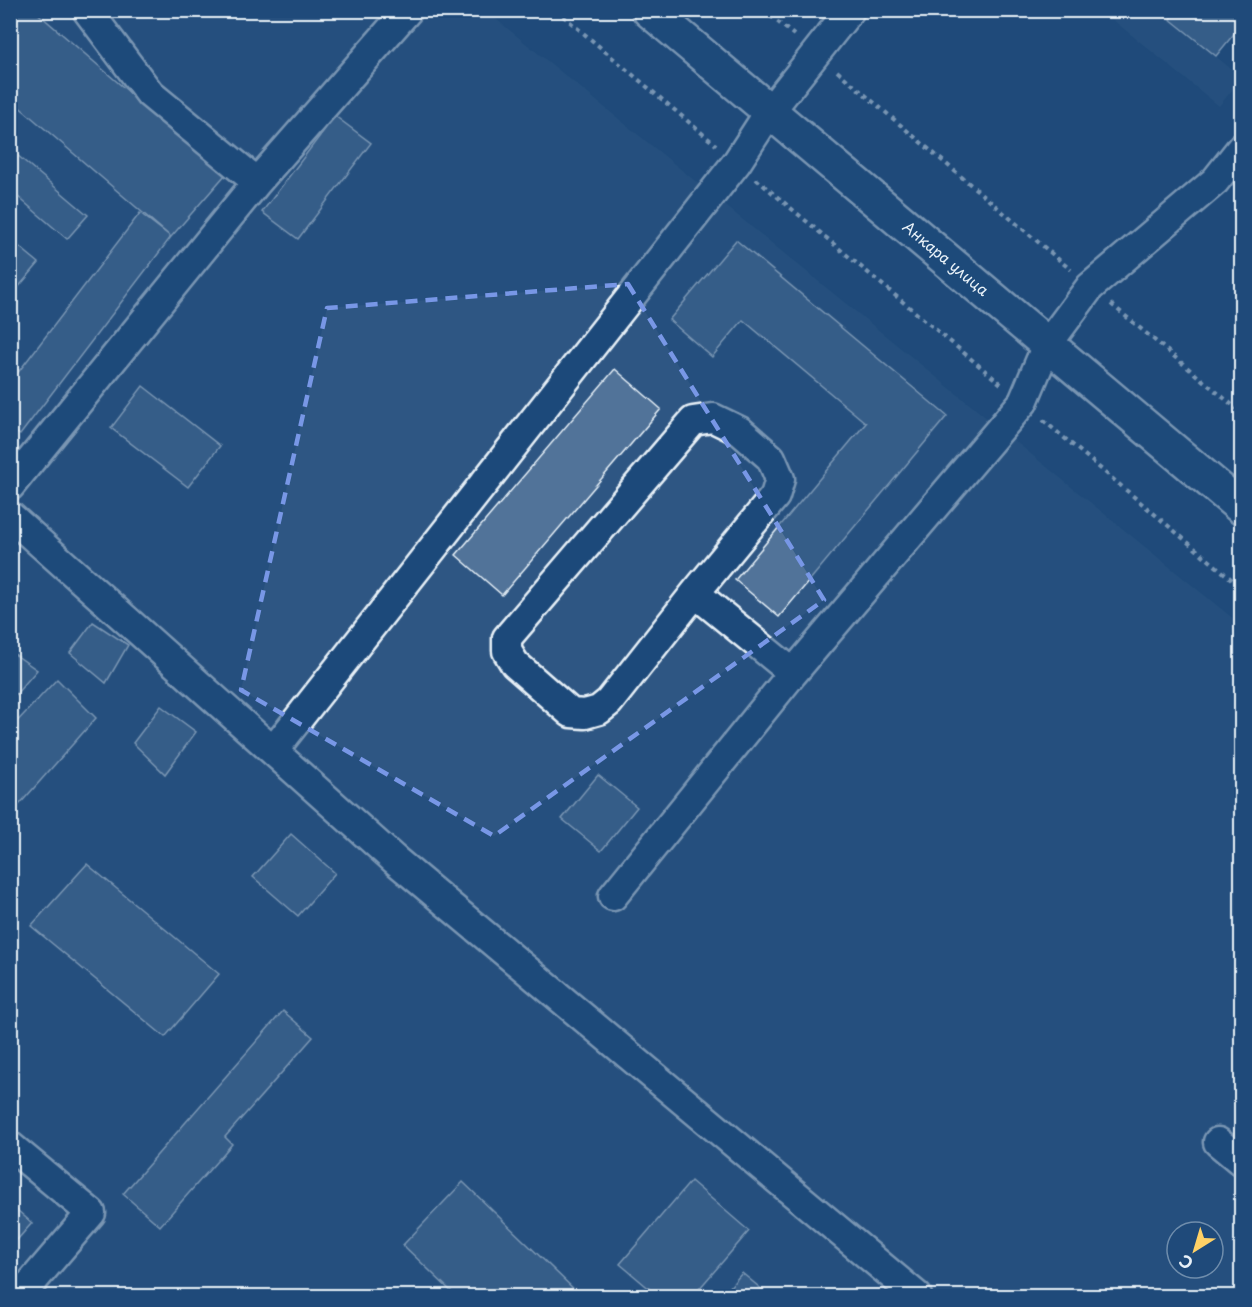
<svg xmlns="http://www.w3.org/2000/svg" width="1252" height="1307" viewBox="0 0 1252 1307" font-family="'Playpen Sans',sans-serif">
  <rect width="100%" height="100%" fill="#1f4a7a"/>
  <filter id="ink" filterUnits="userSpaceOnUse"><feTurbulence type="fractalNoise" baseFrequency=".0167" numOctaves="2"/><feDisplacementMap in="SourceGraphic" scale="12" xChannelSelector="R" yChannelSelector="G"/><feConvolveMatrix kernelMatrix="1 2 1 2 8 2 1 2 1" color-interpolation-filters="sRGB"/></filter>
  <g filter="url(#ink)">
    <path fill="#2e5683" fill-rule="evenodd" d="M10,11H486L1241,625V1296H11ZM1177,1232H1213V1268H1177Z
      M1102,11H1160L1241,77V79L1219,106Z"/>
    <path fill="#517399" stroke="#e8f1f8" stroke-width="1.5" d="M10,10H34L225,175L171,237L10,99Z
      M1177,10H1242V24L1216,56L1170,19Z
      M335,116L371,143L298,239L262,212Z
      M10,149L88,215L67,239L10,190Z
      M140,213L171,237L20,435L10,428V383Z
      M10,239L39,263L10,297Z
      M736,240L947,416L779,617L735,580L866,423L743,320L712,357L669,320Z
      M10,364L18,370L10,380Z
      M615,369L661,409L502,595L456,555Z
      M143,386L220,446L188,487L111,428Z
      M93,622L128,645L106,683L70,653Z
      M10,651L37,670L10,701Z
      M57,679L96,718L10,815V729Z
      M161,706L196,732L165,774L133,743Z
      M598,775L637,807L601,851L562,819Z
      M291,834L335,873L298,916L253,877Z
      M87,864L219,974L165,1037L31,926Z
      M283,1011L313,1037L225,1137L232,1144L160,1226L123,1194Z
      M691,1181L749,1231L693,1296H658L620,1264Z
      M463,1182L581,1296H456L403,1245Z
      M10,1204L32,1223L10,1248Z
      M742,1273L770,1296H722Z"/>
    <g fill="none" stroke-linecap="round" stroke-linejoin="round">
      <defs>
        <path id="minor" d="M87,10L150,94L257,182
          M713,418L740,431L771,458L780,479L775,496L695,593L609,702L599,710L585,714L571,713L515,664L507,651V638L693,421Z
          M10,486L257,182L408,10
          M10,516L395,860L917,1296
          M695,593L793,673
          M273,751L737,162L770,111L850,10
          M613,896L793,673L1023,402L1047,345L1090,287L1215,181L1242,147
          M1218,1142L1242,1162
          M10,1146L91,1213L20,1296"/>
        <g id="major">
          <path id="s1" d="M649,10L1242,508"/>
        </g>
      </defs>
      <use href="#minor" stroke="#e8f1f8" stroke-width="33"/>
      <use href="#major" stroke="#e8f1f8" stroke-width="38"/>
      <path stroke="#e8f1f8" stroke-width="4" stroke-dasharray="4.5 4.5" stroke-linecap="butt" d="M556,10L716,145
        M763,10L794,35
        M837,71L1071,270
        M756,179L1001,384
        M1111,304L1242,413
        M1043,420L1242,588"/>
      <use href="#minor" stroke="#1f4a7a" stroke-width="28"/>
      <use href="#major" stroke="#1f4a7a" stroke-width="33"/>
    </g>
  </g>
  <path d="M0 0H1252V1307H0ZM628,284L824,600L494,836L241,690L327,308Z" fill="#1f4a7a" fill-opacity=".55" fill-rule="evenodd"/>
  <path fill="none" stroke="#7897e6" stroke-width="4.5" stroke-dasharray="12 8" stroke-linejoin="round" d="M628,284L824,600L494,836L241,690L327,308Z"/>
  <g text-anchor="middle" stroke-width="4.5" stroke-linejoin="round" paint-order="stroke">
    <g font-size="15" fill="#e8f1f8" stroke="#1f4a7a">
      <text dy="5" stroke="none"><textPath href="#s1" startOffset="387">Анкара улица</textPath></text>
    </g>
  </g>
  <rect width="1252" height="1307" fill="none" stroke="#1f4a7a" stroke-width="36"/>
  <rect x="18" y="18" width="1216" height="1271" fill="none" stroke="#e8f1f8" stroke-width="2" filter="url(#ink)"/>
  <g transform="translate(1195 1250) rotate(217)"><circle r="28" fill="#1f4a7a" stroke="#6f8dac" stroke-width="1.5"/>
  <path d="M0-4.5L10 22L0 15L-10 22Z" fill="#ffd166"/>
  <text y="-9" font-size="16" font-weight="bold" text-anchor="middle" fill="#e8f1f8">С</text>
  </g>
</svg>
